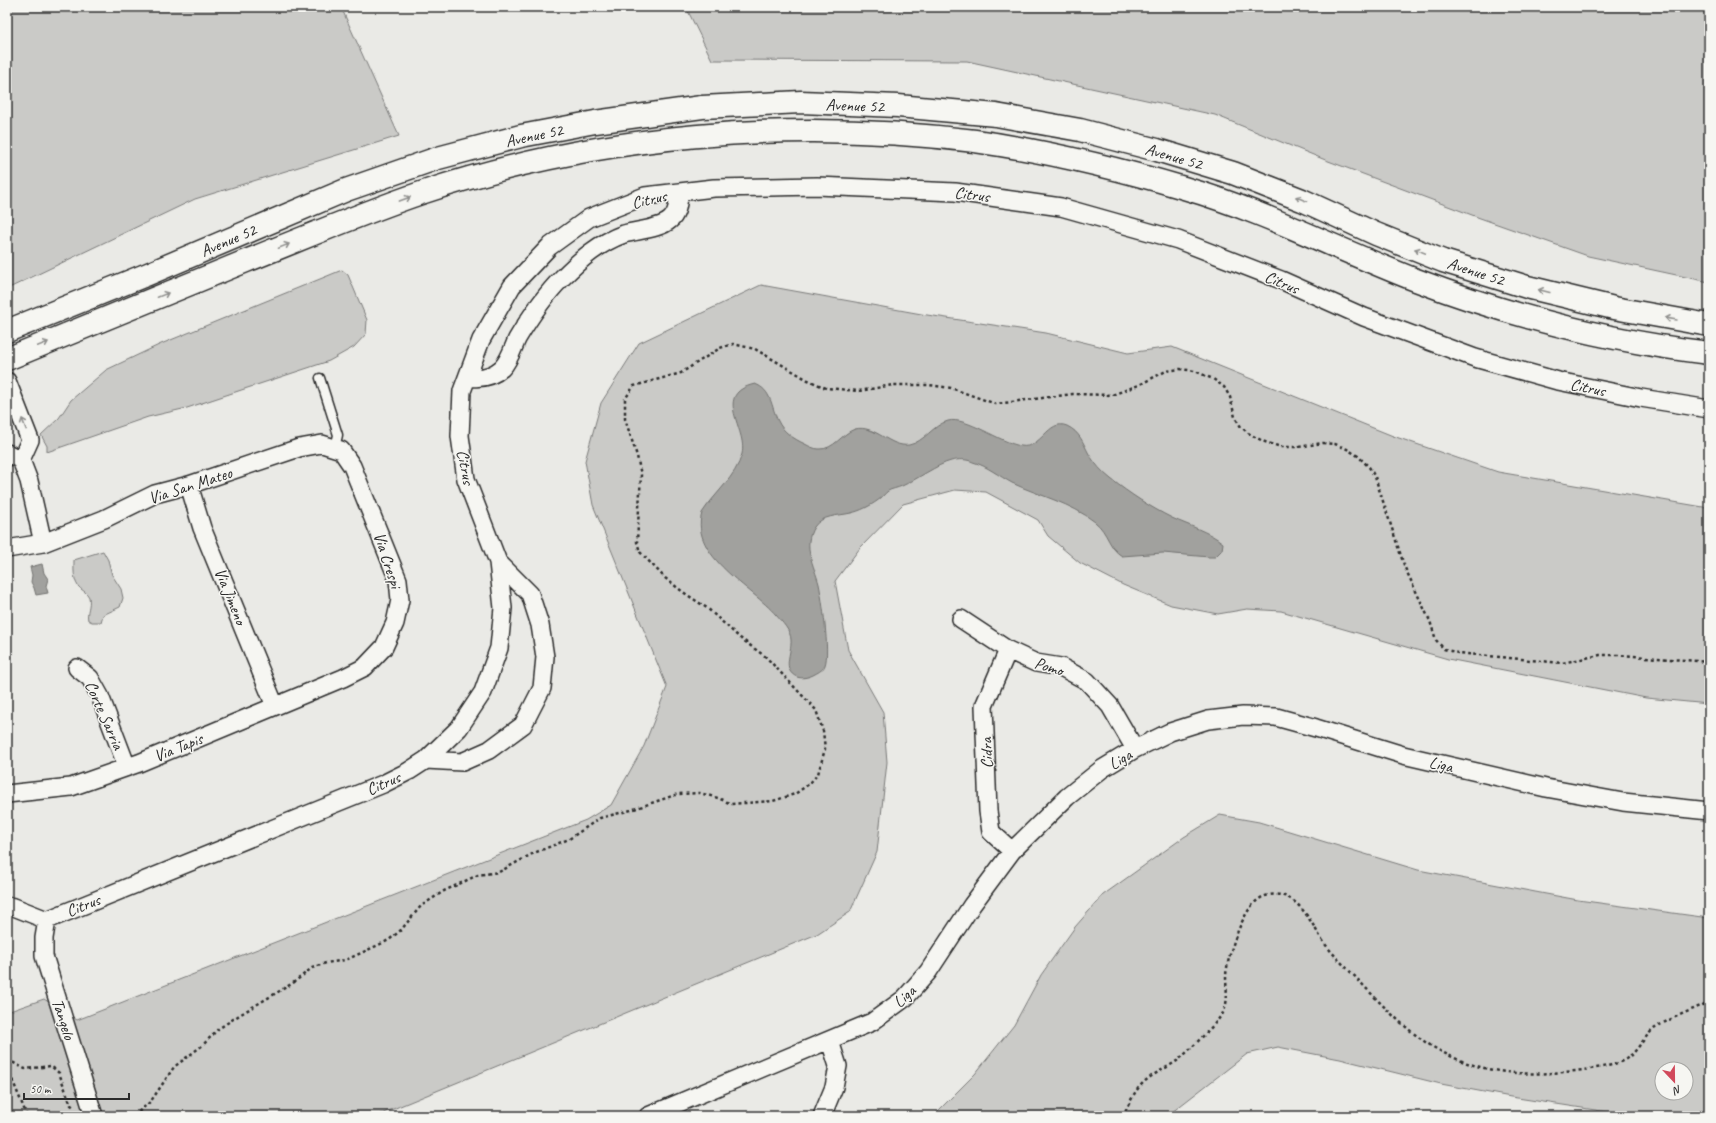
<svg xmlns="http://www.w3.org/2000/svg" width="1716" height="1123" viewBox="0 0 1716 1123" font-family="Caveat,sans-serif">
  <rect width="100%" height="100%" fill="#eaeae6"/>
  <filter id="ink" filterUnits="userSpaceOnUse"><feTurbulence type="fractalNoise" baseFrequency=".025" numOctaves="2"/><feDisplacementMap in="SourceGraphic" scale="8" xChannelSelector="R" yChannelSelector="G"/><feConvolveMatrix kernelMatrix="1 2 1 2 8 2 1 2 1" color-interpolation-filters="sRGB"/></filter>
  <g filter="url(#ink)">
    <path fill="#cacac7" stroke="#7a7a79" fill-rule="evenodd" d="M7,7H341L399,136L195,199L7,289Z
      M686,7H1709V282L1588,256L1480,218L1323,159L1215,115L967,61L712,60Z
      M342,270L348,275L367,320L366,334L354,347L329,361L187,408L148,417L47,452V446L41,435L59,418L71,400L106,370L161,344Z
      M761,285L927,315L1046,333L1128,353L1172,347L1393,436L1498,472L1709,508V704L1646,698L1448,659L1281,611L1247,609L1218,614L1171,605L1123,585L1080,563L1048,536L1038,520L986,492L955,490L903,504L860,548L835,581L848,650L883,712L887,762L877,852L850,912L817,934L376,1116H7V1012L44,999L77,1020L586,820L611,805L644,746L667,687L593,505L585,461L601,403L639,343Z
      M103,551L108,560L112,575L121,589L123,598L120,607L103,615L101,622H92L88,620C86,612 91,606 89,597C87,592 81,590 78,586C73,579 74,568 74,560Z
      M1220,815L1259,822L1418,870L1578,900L1709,918V1116H1634L1511,1097L1441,1084L1340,1059L1278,1047L1247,1054L1167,1116H936L937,1112L975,1074L1014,1025L1041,975L1075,927L1103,895L1184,837ZM1662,1069H1686V1093H1662Z"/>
    <path fill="#a1a19e" stroke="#727270" d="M755,384C772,390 771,407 778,421C783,432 794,439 805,444C809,446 814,449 819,449C834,450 842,433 855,429C875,424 890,448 909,445C924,442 933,425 948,421C966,416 1001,443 1021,446C1041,450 1048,418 1067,426C1080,432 1083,443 1089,454C1095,464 1102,472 1111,479C1130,494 1150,507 1172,518C1189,526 1208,531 1223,543L1222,550L1215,557H1209L1163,553L1122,556C1109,549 1108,532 1095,522C1071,503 1040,496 1012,483C999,476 987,466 973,462C967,459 958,459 951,461C938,464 916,480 902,486C898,488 891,489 888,491C884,494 882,498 877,501C870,506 860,511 851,513C838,516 822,515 814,527C802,546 814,565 819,584C822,598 830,652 825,665C824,669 819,672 815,674C810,677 802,679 797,677C781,670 792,653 791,640C791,631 782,622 776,615C753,588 689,556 702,513C714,494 736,477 742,454C748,429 711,394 755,384Z
      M42,564L44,573L48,579L46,586L48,593L36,595L34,588L31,582L32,575L30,567Z"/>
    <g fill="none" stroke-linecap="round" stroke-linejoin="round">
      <defs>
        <path id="service" d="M320,378L338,435L335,448"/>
        <path id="minor" d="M468,377C480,379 492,377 502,368C509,361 513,348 517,339C530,317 545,295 562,278C581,259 599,243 624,234C638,230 660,229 670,220C678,214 678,201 680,192
          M7,381L30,440L21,460L29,481L43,543
          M7,453L21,460
          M189,485L202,528L275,706
          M7,549L43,543L104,519L155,494L189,485L299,448L322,444L341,450L352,466L398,580L400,600L395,623L384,647L365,667L343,678L139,763L71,787L7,794
          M961,619L1008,650L1036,663L1061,667L1087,681L1110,706L1135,749
          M1008,650L984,706L988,811L991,832L1012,851
          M77,668L90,678L100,696L127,767
          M426,760L462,762L489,750L523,725L542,688L545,657L540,625L530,594L498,562
          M7,906L14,907L47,920
          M47,920L383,784L409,771L426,760L459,728L483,692L499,648L503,608L498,562L466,479L460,436L462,391L481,340L512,286L549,247L589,218L645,196L714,188L817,186L955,192L1061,207L1178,240L1281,280L1364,317L1475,358L1558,381L1641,398L1709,409
          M47,920L44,938V956L94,1116
          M648,1116L872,1022L905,998L928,972L972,905L1012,851L1067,797L1102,769L1135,749L1170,732L1208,720L1243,716L1276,717L1316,728L1403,755L1546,788L1623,802L1709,811
          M822,1116L834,1087L838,1066L830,1041"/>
        <path id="secondary" d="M7,331L148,274L346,190L438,158L521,136L595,122L702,107L801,102L898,106L996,115L1080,130L1157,150L1233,173L1302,200L1376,234L1443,261L1527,287L1614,308L1709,325
          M7,359C87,326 167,294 246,261C304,238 362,213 421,193C597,134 791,118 975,141C1046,151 1116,168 1184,188C1264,211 1338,250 1416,280C1510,316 1609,341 1709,353"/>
      </defs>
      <use href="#service" stroke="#2b2b2b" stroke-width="11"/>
      <use href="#minor" stroke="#2b2b2b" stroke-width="20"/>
      <use href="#secondary" stroke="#2b2b2b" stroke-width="25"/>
      <path stroke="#2b2b2b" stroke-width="2.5" stroke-dasharray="3 3" stroke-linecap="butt" d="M107,1114L121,1116
        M27,1116L8,1069L9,1065L12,1062L25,1069L51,1066L59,1073L71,1105L75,1108
        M134,1116L151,1101L174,1067L203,1045L218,1029L241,1014L293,983L312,968L326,963L346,960L389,940L401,930L421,906L444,891L478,875L499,872L534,853L569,839L600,818L631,810L678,794L700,793L718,798L731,804L773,801L795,794L809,784L818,774L825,749L823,731L816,710L766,657L740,638L707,608L683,592L665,578L640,552L637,542L641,475L637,456L625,419V399L634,386L681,373L720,348L733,344L755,349L808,380L826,388L859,391L893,385H929L951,388L996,404L1073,394L1112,395L1139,385L1166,371L1180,369L1195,371L1213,379L1224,387L1230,397L1235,417L1241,427L1251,435L1265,442L1281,447H1298L1323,443L1335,444L1347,449L1358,456L1369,467L1375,477L1405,568L1430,621L1436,640L1444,649L1458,653L1562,663L1600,655H1620L1709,662
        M1122,1116C1129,1106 1133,1093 1141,1085C1151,1074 1166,1069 1178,1060C1188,1052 1217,1023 1223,1013C1229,1002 1226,988 1226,976C1227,957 1242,910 1259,899C1268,893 1280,893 1289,898C1308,909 1316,934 1329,949C1340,962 1352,973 1363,985C1384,1007 1407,1031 1433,1047C1483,1076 1527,1077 1583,1070C1597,1068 1614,1066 1626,1059C1638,1051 1643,1038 1654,1029C1665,1020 1695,1009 1709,1002"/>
      <use href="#service" stroke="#f6f6f2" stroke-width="8"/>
      <use href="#minor" stroke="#f6f6f2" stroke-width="17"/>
      <use href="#secondary" stroke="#f6f6f2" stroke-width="22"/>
    </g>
    <defs><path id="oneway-shaft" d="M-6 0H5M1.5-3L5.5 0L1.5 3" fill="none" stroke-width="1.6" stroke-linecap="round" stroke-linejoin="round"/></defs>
    <g stroke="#90908e">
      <use href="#oneway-shaft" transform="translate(405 199) rotate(-20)"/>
      <use href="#oneway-shaft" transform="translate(1301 199) rotate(-157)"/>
      <use href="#oneway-shaft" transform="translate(284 246) rotate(-22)"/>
      <use href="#oneway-shaft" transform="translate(1420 251) rotate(-158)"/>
      <use href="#oneway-shaft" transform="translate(1544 291) rotate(-166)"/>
      <use href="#oneway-shaft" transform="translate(163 295) rotate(-22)"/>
      <use href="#oneway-shaft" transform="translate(1671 319) rotate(-170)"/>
      <use href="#oneway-shaft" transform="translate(43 344) rotate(-22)"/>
      <use href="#oneway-shaft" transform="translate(24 424) rotate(-111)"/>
    </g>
  </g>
  <g text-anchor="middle" stroke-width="3" stroke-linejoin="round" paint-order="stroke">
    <g font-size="17" fill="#2b2b2b" stroke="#f6f6f2">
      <text transform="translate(855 105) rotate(2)" y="6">Avenue 52</text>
      <text transform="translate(534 135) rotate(-12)" y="6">Avenue 52</text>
      <text transform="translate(1174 156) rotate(16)" y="6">Avenue 52</text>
      <text transform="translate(972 194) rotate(7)" y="6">Citrus</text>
      <text transform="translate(649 199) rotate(-13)" y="6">Citrus</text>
      <text transform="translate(228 240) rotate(-23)" y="6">Avenue 52</text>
      <text transform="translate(1476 271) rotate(18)" y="6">Avenue 52</text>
      <text transform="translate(1282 282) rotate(23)" y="6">Citrus</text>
      <text transform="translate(1588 387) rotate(12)" y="6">Citrus</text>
      <text transform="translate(466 467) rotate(79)" y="6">Citrus</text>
      <text transform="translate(190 485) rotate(-18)" y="6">Via San Mateo</text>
      <text transform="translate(388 560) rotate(72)" y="6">Via Crespi</text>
      <text transform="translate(231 596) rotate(68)" y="6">Via Jimeno</text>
      <text transform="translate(1049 666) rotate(17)" y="6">Pomo</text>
      <text transform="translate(105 715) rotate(66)" y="6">Corte Sarria</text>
      <text transform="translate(178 747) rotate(-22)" y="6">Via Tapis</text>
      <text transform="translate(986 753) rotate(-92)" y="6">Cidra</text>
      <text transform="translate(1120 759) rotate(-31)" y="6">Liga</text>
      <text transform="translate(1441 764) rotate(13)" y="6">Liga</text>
      <text transform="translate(383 783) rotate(-24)" y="6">Citrus</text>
      <text transform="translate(83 905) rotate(-22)" y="6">Citrus</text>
      <text transform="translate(904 996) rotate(-43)" y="6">Liga</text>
      <text transform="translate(64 1019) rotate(72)" y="6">Tangelo</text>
    </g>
  </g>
  <rect width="1716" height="1123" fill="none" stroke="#f6f6f2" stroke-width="24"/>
  <rect x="12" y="12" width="1692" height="1099" fill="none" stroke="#2b2b2b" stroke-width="1.5" filter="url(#ink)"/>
  <g transform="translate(1674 1081) rotate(158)"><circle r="19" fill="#f6f6f2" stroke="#a5a5a2"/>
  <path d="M0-3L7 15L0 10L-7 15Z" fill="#d1495b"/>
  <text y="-6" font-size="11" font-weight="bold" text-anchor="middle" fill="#2b2b2b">N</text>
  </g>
  <path d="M24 1093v6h105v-6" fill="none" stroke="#2b2b2b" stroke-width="2"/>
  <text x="30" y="1093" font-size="12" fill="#2b2b2b" stroke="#f6f6f2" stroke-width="3" paint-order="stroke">50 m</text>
</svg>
